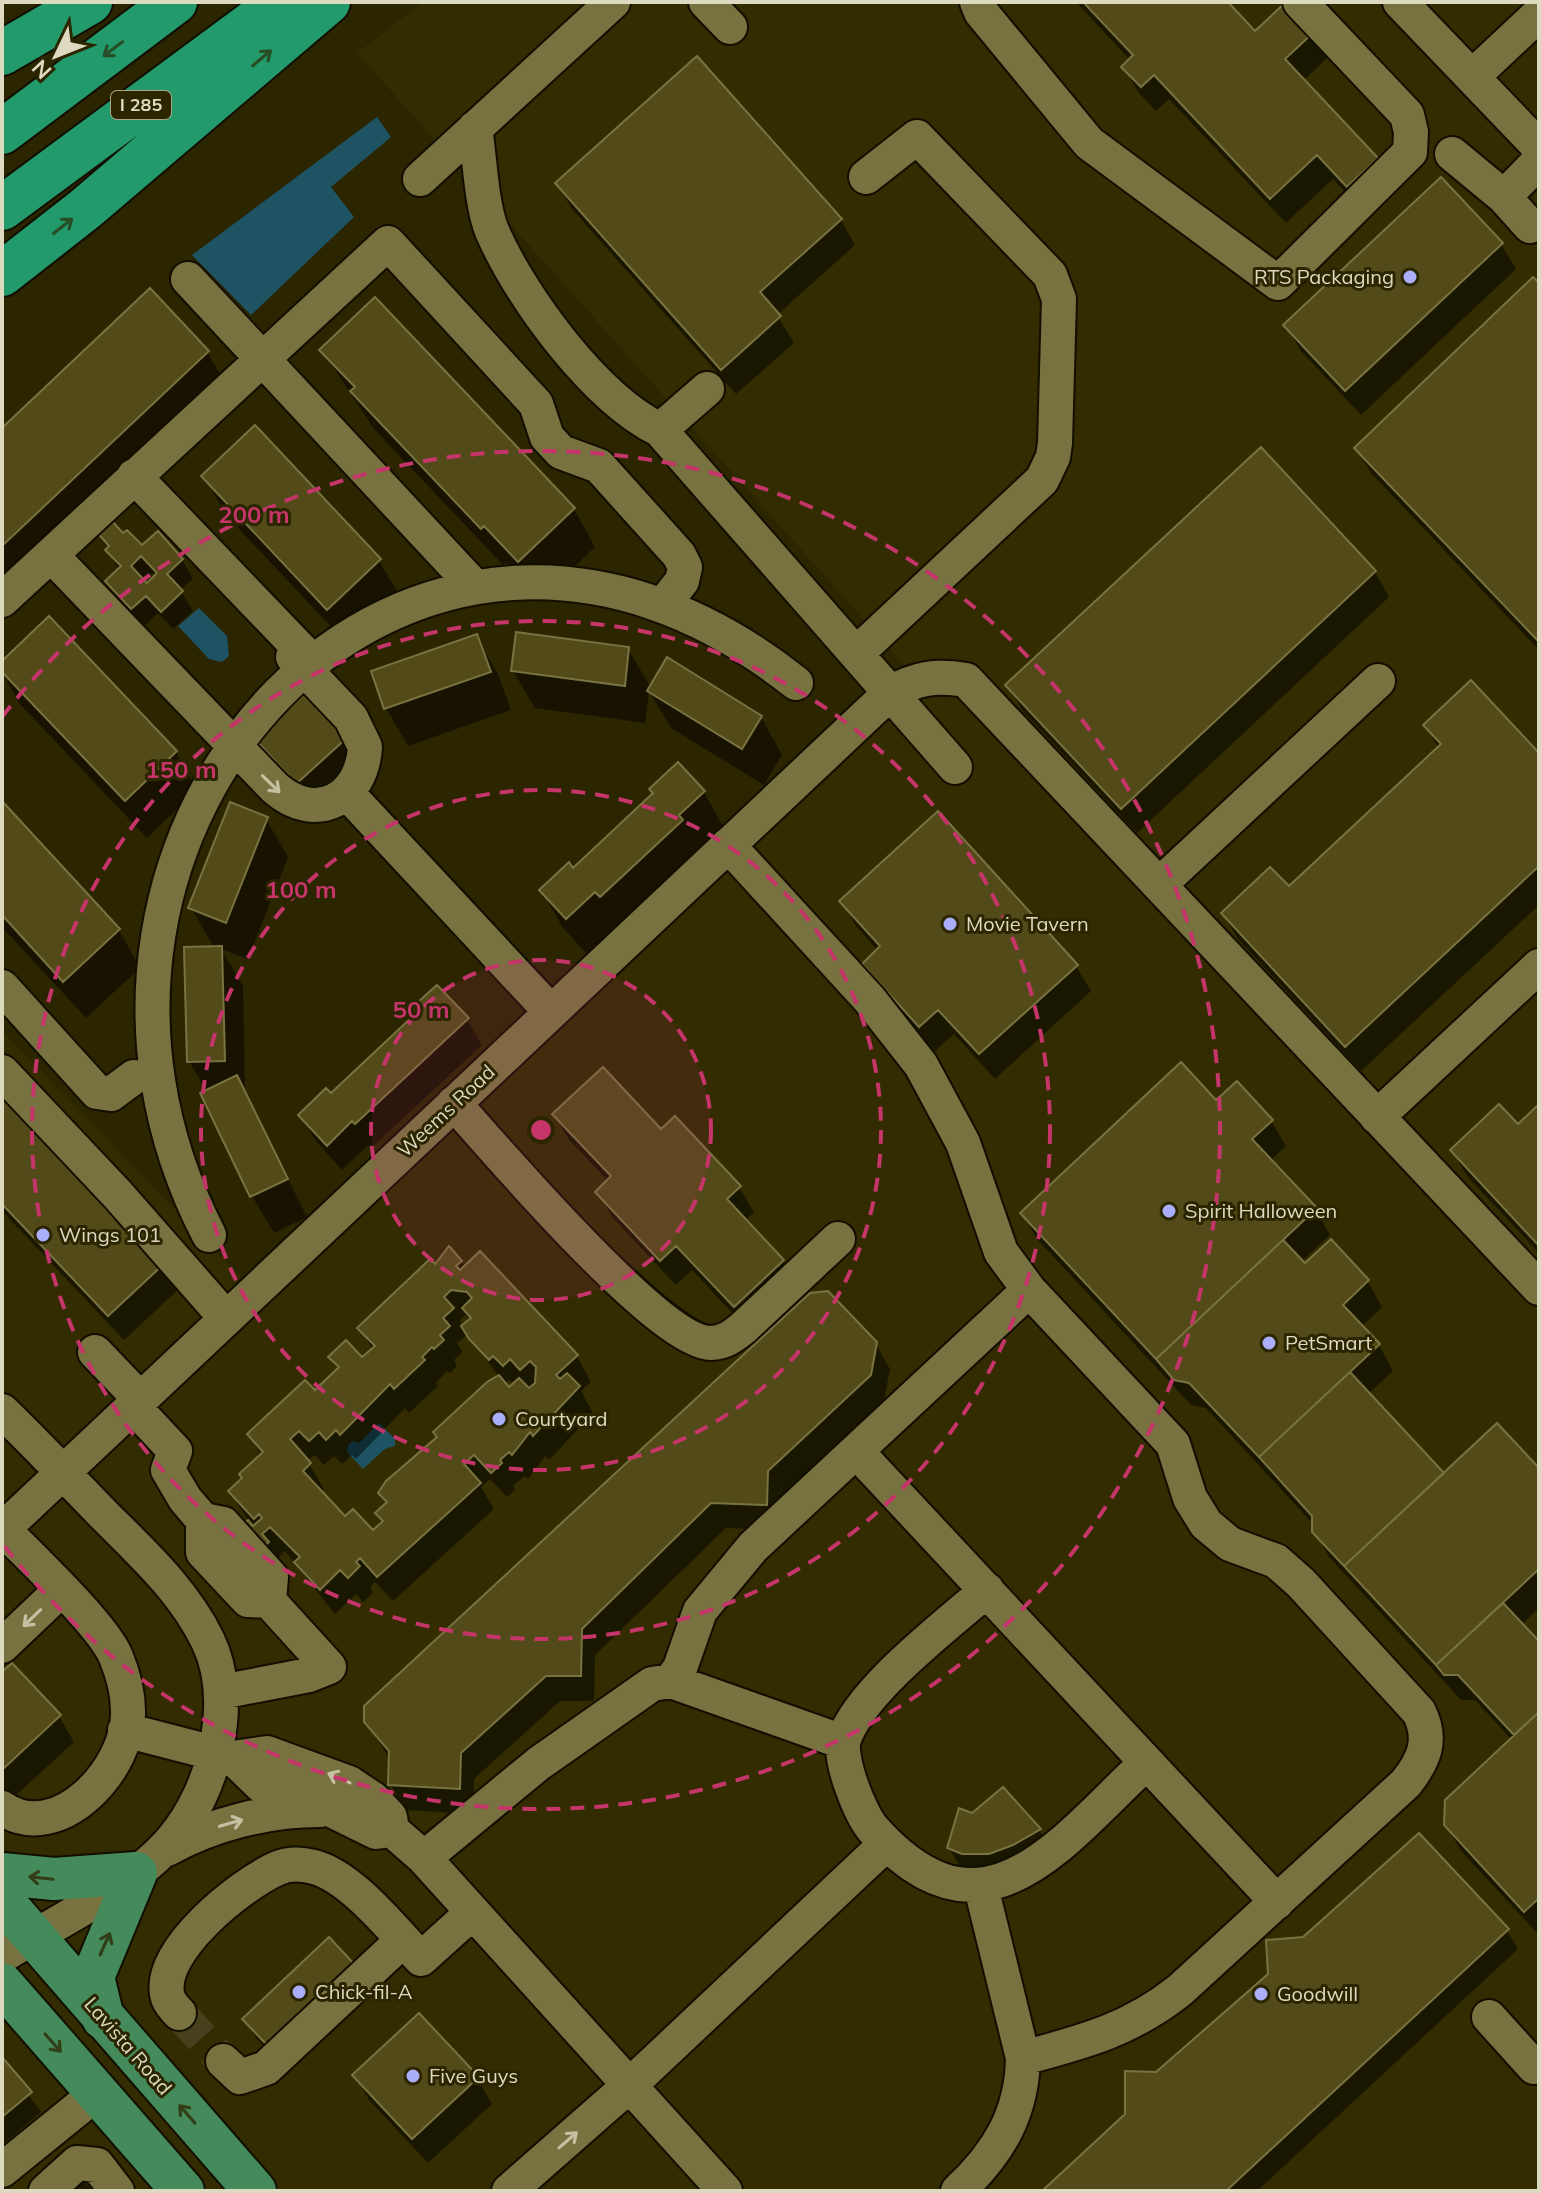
<svg xmlns="http://www.w3.org/2000/svg" width="1541" height="2193" viewBox="0 0 1541 2193" font-family="Mulish,sans-serif">
  <rect width="100%" height="100%" fill="#2b2500"/>
  <path fill="#322c00" d="M423,2H1539V2191H2V1031L257,1293L909,670L357,53Z"/>
  <path fill="#1e5363" d="M377,117L391,137L331,187L354,217L251,315L192,255Z
    M199,608L227,636L229,656L222,662L209,659L178,626Z
    M379,1423L395,1439V1446L385,1449L363,1469L347,1452L348,1445L352,1441L359,1443Z"/>
  <path fill="#0007" fill-rule="evenodd" d="M1076,2H1225L1255,34L1313,33L1327,58L1303,81L1376,159L1391,184L1362,211L1333,179L1286,223L1169,99L1156,111L1138,92L1124,67L1130,60Z
    M557,184L841,220L855,245L777,315L794,343L736,394L572,209Z
    M1501,244L1516,269L1361,415L1301,351L1286,326Z
    M1539,286V650L1371,473L1356,448Z
    M375,300L574,509L595,547L541,599L507,562L503,565L374,429L322,350Z
    M207,352L229,390L2,604V430Z
    M204,476L379,561L401,598L349,646L225,514Z
    M98,531L123,536L142,548L157,533L182,560L193,579L180,590L193,611L173,629L158,613L143,627L118,600L107,581L119,570ZM153,573L156,577L147,586L143,582Z
    M1375,572L1389,597L1137,833L1022,710L1008,685Z
    M49,619L176,752L197,790L147,838L20,704L2,672V663Z
    M476,637L498,674L511,710L408,746L386,708Z
    M628,649L651,688L761,717L782,755L764,785L671,728L649,691L645,723L535,708L513,671Z
    M308,694L369,775L318,821L279,777L258,739Z
    M1425,725L1539,756V905L1361,1071L1238,939L1223,913L1288,889L1439,749Z
    M704,792L725,830L588,955L563,928L541,890L573,870L655,794Z
    M2,804L119,930L140,968L86,1018L2,927Z
    M266,819L288,857L248,959L221,949L243,986L245,1093L307,1217L274,1233L252,1196L207,1092L189,1061L214,948L191,907Z
    M842,901L1076,966L1091,991L995,1079L954,1034L935,1051L879,989L864,964L878,951L856,926Z
    M467,1020L482,1045L371,1148L368,1145L342,1170L315,1140L301,1115Z
    M2,1090L180,1288L124,1340L2,1211Z
    M1216,1103L1271,1121L1286,1146L1270,1161L1316,1210L1330,1235L1301,1262L1305,1266L1331,1242L1368,1282L1382,1307L1361,1327L1379,1345L1393,1371L1368,1394L1444,1476L1539,1471V1608L1521,1625L1539,1644V1935L1461,1851L1446,1825L1512,1740L1475,1700H1461L1329,1557L1314,1531V1525L1206,1408L1191,1405L1037,1239L1022,1214Z
    M1539,1106V1253L1467,1176L1452,1151L1517,1126Z
    M554,1115L661,1132L739,1187L754,1212L745,1221L783,1261L797,1287L750,1332L692,1270L676,1285L612,1217L598,1192L609,1182L569,1140Z
    M461,1262L577,1356L591,1382L581,1391L593,1413L549,1460L545,1456L528,1479L525,1476L513,1486L515,1490L507,1497L490,1479L481,1487L494,1509L393,1601L375,1582L370,1587L373,1593L363,1602L356,1594L335,1614L285,1551L277,1559L227,1542L249,1522L230,1492L262,1456L249,1435L314,1393L339,1370L331,1357L362,1360L373,1350L360,1328L435,1267ZM465,1315L471,1320L463,1327L460,1321ZM468,1334L499,1377L380,1493L387,1505L378,1513L384,1523L373,1533L345,1519L320,1493L324,1489L307,1461L315,1455L324,1465L334,1456L342,1464L352,1455L356,1459L405,1408L409,1413L438,1386L436,1383L447,1371L450,1373L457,1366L454,1360L463,1352L457,1343ZM509,1380L514,1385L509,1389L504,1384Z
    M875,1343L890,1369L884,1401L781,1497V1530L726,1528L595,1655L594,1701H560L474,1779V1814L405,1810L390,1784V1759L366,1722Z
    M2,1675L59,1716L74,1742L13,1798L2,1786Z
    M1003,1789L1039,1830L1050,1848L974,1873L960,1867L949,1848L972,1815Z
    M1507,1931L1518,1949L1257,2191H1045L1127,2115L1157,2074Z
    M329,1940L281,2065L256,2038L245,2019Z
    M2,2060L41,2112L2,2145Z
    M355,2075L477,2078L492,2104L428,2163L369,2100Z
    M79,2176L93,2191H62Z"/>
  <path fill="#524b19" stroke="#797241" stroke-width="2" fill-rule="evenodd" d="M1083,2H1228L1255,31L1286,2L1314,32L1285,59L1378,158L1347,187L1317,155L1270,199L1154,75L1141,87L1121,67L1133,55Z
    M697,56L842,219L760,292L781,316L721,370L555,183Z
    M1441,177L1503,243L1345,391L1283,325Z
    M1533,277L1539,283V642L1354,448Z
    M150,288L209,351L2,546V428Z
    M375,297L575,508L518,562L484,526L481,529L350,391L355,387L319,350Z
    M255,425L381,559L327,610L201,476Z
    M1261,447L1376,571L1121,809L1005,685Z
    M109,518L123,533L127,530L142,545L158,531L183,559L167,574L183,591L161,612L146,596L131,609L105,581L121,566L105,550L109,546L95,530ZM141,556L157,573L147,583L131,566Z
    M49,616L177,751L125,801L2,672V661Z
    M516,632L629,647L625,686L511,671Z
    M477,634L491,672L384,709L371,671Z
    M667,657L762,716L742,749L647,691Z
    M1471,680L1539,753V866L1345,1047L1221,913L1270,867L1289,886L1441,744L1423,725Z
    M308,691L349,736L296,784L255,739Z
    M678,762L705,791L679,815L683,820L600,897L595,892L566,919L539,890L569,862L573,868L653,793L649,789Z
    M2,801L120,929L63,982L2,915Z
    M230,802L268,817L226,923L188,908Z
    M938,811L1078,965L979,1054L938,1010L919,1027L862,964L880,946L839,901Z
    M222,946L225,1061L187,1062L184,947Z
    M437,985L469,1018L355,1124L352,1121L327,1146L298,1115L326,1088L331,1093L412,1017L407,1012Z
    M1181,1062L1216,1100L1237,1081L1273,1120L1252,1139L1317,1208L1156,1359L1020,1213Z
    M603,1067L661,1129L675,1116L741,1186L727,1199L784,1260L734,1307L676,1246L660,1261L595,1192L611,1176L552,1114Z
    M237,1075L288,1179L250,1197L200,1093Z
    M2,1087L167,1261L108,1316L2,1204Z
    M1499,1104L1518,1124L1539,1104V1246L1450,1150Z
    M1331,1239L1369,1280L1343,1305L1380,1344L1259,1457L1189,1383L1174,1380L1156,1359L1283,1240L1305,1263Z
    M449,1246L462,1261L456,1266L460,1270L480,1251L578,1355L556,1375L560,1379L567,1373L580,1386L533,1436L530,1432L512,1455L509,1452L500,1460L502,1463L491,1473L474,1455L464,1464L481,1483L377,1577L360,1558L356,1562L360,1566L348,1578L340,1570L320,1590L294,1562L300,1557L270,1527L262,1534L269,1542L246,1564L225,1542L248,1520L253,1526L262,1518L259,1514L254,1519L228,1491L242,1478L239,1474L263,1452L247,1434L305,1380L315,1390L339,1367L328,1357L346,1340L362,1357L375,1346L357,1328L430,1259L435,1264ZM451,1290L467,1292L472,1298L462,1308L471,1318L461,1326L469,1339L489,1360L493,1356L503,1366L510,1359L520,1370L530,1361L536,1367L535,1383L529,1388L519,1378L509,1387L499,1375L487,1382L433,1432L437,1437L386,1481L378,1493L387,1502L375,1513L383,1521L373,1530L353,1509L345,1516L303,1471L311,1463L290,1439L299,1431L309,1441L319,1432L326,1440L336,1430L340,1435L390,1384L394,1389L425,1360L422,1357L432,1347L434,1349L444,1340L440,1335L450,1326L443,1318L454,1308L444,1297Z
    M828,1291L877,1342L871,1375L768,1471L767,1505L711,1503L582,1629L581,1676H546L461,1753L460,1789L388,1785L389,1751L364,1722V1706L810,1293Z
    M1350,1372L1444,1473L1344,1566L1312,1532V1516L1259,1457Z
    M1497,1423L1539,1468V1569L1436,1665L1344,1566Z
    M1503,1603L1539,1641V1712L1514,1735L1458,1675H1444L1436,1665Z
    M12,1663L61,1715L2,1770V1672Z
    M1539,1712V1898L1524,1912L1444,1825L1445,1800Z
    M1003,1787L1041,1829L1013,1845L989,1854H962L947,1848L959,1808L972,1813Z
    M1419,1833L1509,1929L1226,2191H1042L1125,2114V2071L1156,2072L1268,1974L1266,1940L1303,1937Z
    M329,1937L356,1966L269,2047L242,2019Z
    M419,2013L479,2077L412,2139L352,2075Z
    M2,2057L32,2092L2,2117Z"/>
  <g fill="none" stroke-linecap="round" stroke-linejoin="round">
    <path stroke="#46401d" stroke-width="34" stroke-dasharray="34 17" stroke-linecap="butt" d="M179,2013L223,2061"/>
    <defs>
      <path id="minor" d="M706,2L730,27
        M977,2L981,12L1089,143L1278,283L1410,152L1411,132L1407,115L1300,2
        M1400,2L1539,147
        M1472,77L1539,14
        M475,128C480,158 481,204 492,231C521,298 595,398 660,430L955,767
        M1452,154L1504,197L1530,226
        M420,179L613,2
        M1504,197L1539,161
        M188,279L473,585
        M660,430L707,389
        M134,476L302,651
        M52,556L275,788C316,824 362,799 365,747L351,718L293,657
        M2,600L388,243L536,404L547,437L561,452L599,466L679,555L685,567L682,581L663,605
        M857,653L1042,480L1053,457L1055,443L1059,299L1050,275L917,137L866,177
        M347,793L551,1012
        M728,845L870,1000L921,1065L963,1143L1001,1252L1029,1290L1173,1444L1190,1498L1206,1524L1230,1544L1276,1561L1301,1583L1419,1712C1433,1740 1424,1760 1406,1783L1180,1990C1130,2030 1083,2042 1023,2058
        M1159,885L1378,681
        M2,987L97,1092L111,1094L134,1077
        M2,1072L118,1195L226,1318
        M454,1103C493,1147 660,1343 711,1343C724,1343 733,1336 743,1328L838,1239
        M1377,1117L1539,966
        M209,1235C0,832 410,376 796,683
        M95,1352L140,1399
        M133,1406L175,1451L168,1470L185,1499L203,1520L223,1524L271,1577L269,1601
        M2,1411C37,1445 70,1480 104,1515C142,1553 184,1591 208,1641C237,1702 214,1791 172,1840C131,1888 55,1922 2,1956
        M857,1452L1277,1902
        M203,1520V1552L248,1600L269,1601L329,1667L309,1675L221,1692
        M2,1530L890,693C917,678 935,675 966,680L1539,1288
        M987,1590C947,1625 861,1690 844,1739C838,1758 860,1814 873,1829C984,1954 1061,1842 1146,1763
        M2,1646L61,1590
        M671,1681L680,1668L700,1611L753,1547L1029,1290
        M125,1730L233,1758L262,1786L317,1803L376,1832L392,1830
        M233,1758L267,1753L349,1783L373,1799L390,1817L392,1830L424,1858L725,2191
        M2,1808C59,1847 130,1767 128,1711C128,1693 123,1674 116,1657C103,1625 30,1557 3,1529
        M167,1849C213,1824 267,1810 320,1810
        M424,1858L538,1764L652,1684L671,1681L843,1742
        M179,2013C175,2009 170,2003 168,1998C154,1952 243,1883 278,1868C290,1863 302,1864 314,1867C352,1877 394,1931 421,1959L473,1912
        M1489,2017L1534,2067
        M223,2061L240,2077L266,2068L403,1940
        M2,2170L97,2093
        M46,2191L77,2163L97,2165L117,2191
        M509,2191L631,2084L886,1844
        M958,2191C998,2154 1022,2114 1023,2058L981,1887"/>
      <path id="major" d="M2,1874L54,1879L136,1873L93,1977L103,2018
        M2,1900L255,2191
        M2,1984L183,2191"/>
      <path id="highway" d="M2,53L90,2
        M2,132L175,2
        M2,208L281,2
        M2,274L85,209L328,2"/>
    </defs>
    <use href="#minor" stroke="#120e00" stroke-width="38"/>
    <use href="#major" stroke="#120e00" stroke-width="46"/>
    <use href="#highway" stroke="#120e00" stroke-width="48"/>
    <use href="#minor" stroke="#787140" stroke-width="34"/>
    <use href="#major" stroke="#448a5a" stroke-width="42"/>
    <use href="#highway" stroke="#229a6b" stroke-width="44"/>
  </g>
  <defs><path id="oneway-shaft" d="M-6 0H5M1.5-3L5.5 0L1.5 3" fill="none" stroke-width="1.6" stroke-linecap="round" stroke-linejoin="round" transform="scale(2)"/></defs>
  <g stroke="#284e25">
    <use href="#oneway-shaft" transform="translate(113 49) rotate(143)"/>
    <use href="#oneway-shaft" transform="translate(262 58) rotate(-40)"/>
    <use href="#oneway-shaft" transform="translate(63 226) rotate(-38)"/>
  </g>
  <g stroke="#c4c0a1">
    <use href="#oneway-shaft" transform="translate(271 784) rotate(44)"/>
    <use href="#oneway-shaft" transform="translate(32 1618) rotate(136)"/>
    <use href="#oneway-shaft" transform="translate(339 1778) rotate(-156)"/>
    <use href="#oneway-shaft" transform="translate(231 1823) rotate(-16)"/>
    <use href="#oneway-shaft" transform="translate(568 2140) rotate(-41)"/>
  </g>
  <g stroke="#313e16">
    <use href="#oneway-shaft" transform="translate(41 1878) rotate(-174)"/>
    <use href="#oneway-shaft" transform="translate(105 1944) rotate(-66)"/>
    <use href="#oneway-shaft" transform="translate(53 2043) rotate(49)"/>
    <use href="#oneway-shaft" transform="translate(187 2114) rotate(-131)"/>
  </g>
  <circle cx="541" cy="1130" r="170" fill="#c6356a" fill-opacity=".12"/>
  <g fill="none" stroke="#c6356a" stroke-width="4" stroke-dasharray="14 10">
    <circle cx="541" cy="1130" r="170"/>
    <circle cx="541" cy="1130" r="340"/>
    <circle cx="541" cy="1130" r="509"/>
    <path d="M2 717A679 679 0 1 1 2 1543"/>
  </g>
  <g fill="#abaffb" stroke="#2b2500" stroke-width="3">
    <circle cx="1410" cy="277" r="8"/>
    <circle cx="950" cy="924" r="8"/>
    <circle cx="1169" cy="1211" r="8"/>
    <circle cx="43" cy="1235" r="8"/>
    <circle cx="1269" cy="1343" r="8"/>
    <circle cx="499" cy="1419" r="8"/>
    <circle cx="299" cy="1992" r="8"/>
    <circle cx="1261" cy="1994" r="8"/>
    <circle cx="413" cy="2076" r="8"/>
  </g>
  <g text-anchor="middle" stroke-width="6" stroke-linejoin="round" paint-order="stroke">
    <rect fill="#2b2500" stroke="#a8a487" stroke-width="2" x="111" y="91" width="60" height="28" rx="6"/>
    <g font-size="18" font-weight="bold" fill="#dddac1">
      <text x="141" y="111">I 285</text>
    </g>
    <g font-size="20" fill="#dddac1" stroke="#2b2500" text-anchor="start">
      <text x="1394" y="284" text-anchor="end">RTS Packaging</text>
      <text x="966" y="931">Movie Tavern</text>
      <text x="1185" y="1218">Spirit Halloween</text>
      <text x="59" y="1242">Wings 101</text>
      <text x="1285" y="1350">PetSmart</text>
      <text x="515" y="1426">Courtyard</text>
      <text x="315" y="1999">Chick-fil-A</text>
      <text x="1277" y="2001">Goodwill</text>
      <text x="429" y="2083">Five Guys</text>
    </g>
    <g font-size="20" fill="#dddac1" stroke="#2b2500">
      <text transform="translate(446 1111) rotate(-43)" y="7">Weems Road</text>
      <text transform="translate(128 2046) rotate(49)" y="7">Lavista Road</text>
    </g>
  </g>
  <circle cx="541" cy="1130" r="12" fill="#c6356a" stroke="#2b2500" stroke-width="4"/>
  <g font-size="24" text-anchor="middle" font-weight="bold" fill="#c6356a" stroke="#2b2500" stroke-width="6" stroke-linejoin="round" paint-order="stroke">
    <text x="254" y="523">200 m</text>
    <text x="181" y="778">150 m</text>
    <text x="301" y="898">100 m</text>
    <text x="421" y="1018">50 m</text>
  </g>
  <rect width="1541" height="2193" fill="none" stroke="#dddac1" stroke-width="8"/>
  <g transform="translate(56 56) rotate(227)" stroke="#2b2500" stroke-width="6" paint-order="stroke">
  <path d="M0-6L14 30L0 20L-14 30Z" fill="#dddac1"/>
  <text y="-12" font-size="22" font-weight="bold" text-anchor="middle" fill="#dddac1">N</text>
  </g>
</svg>
